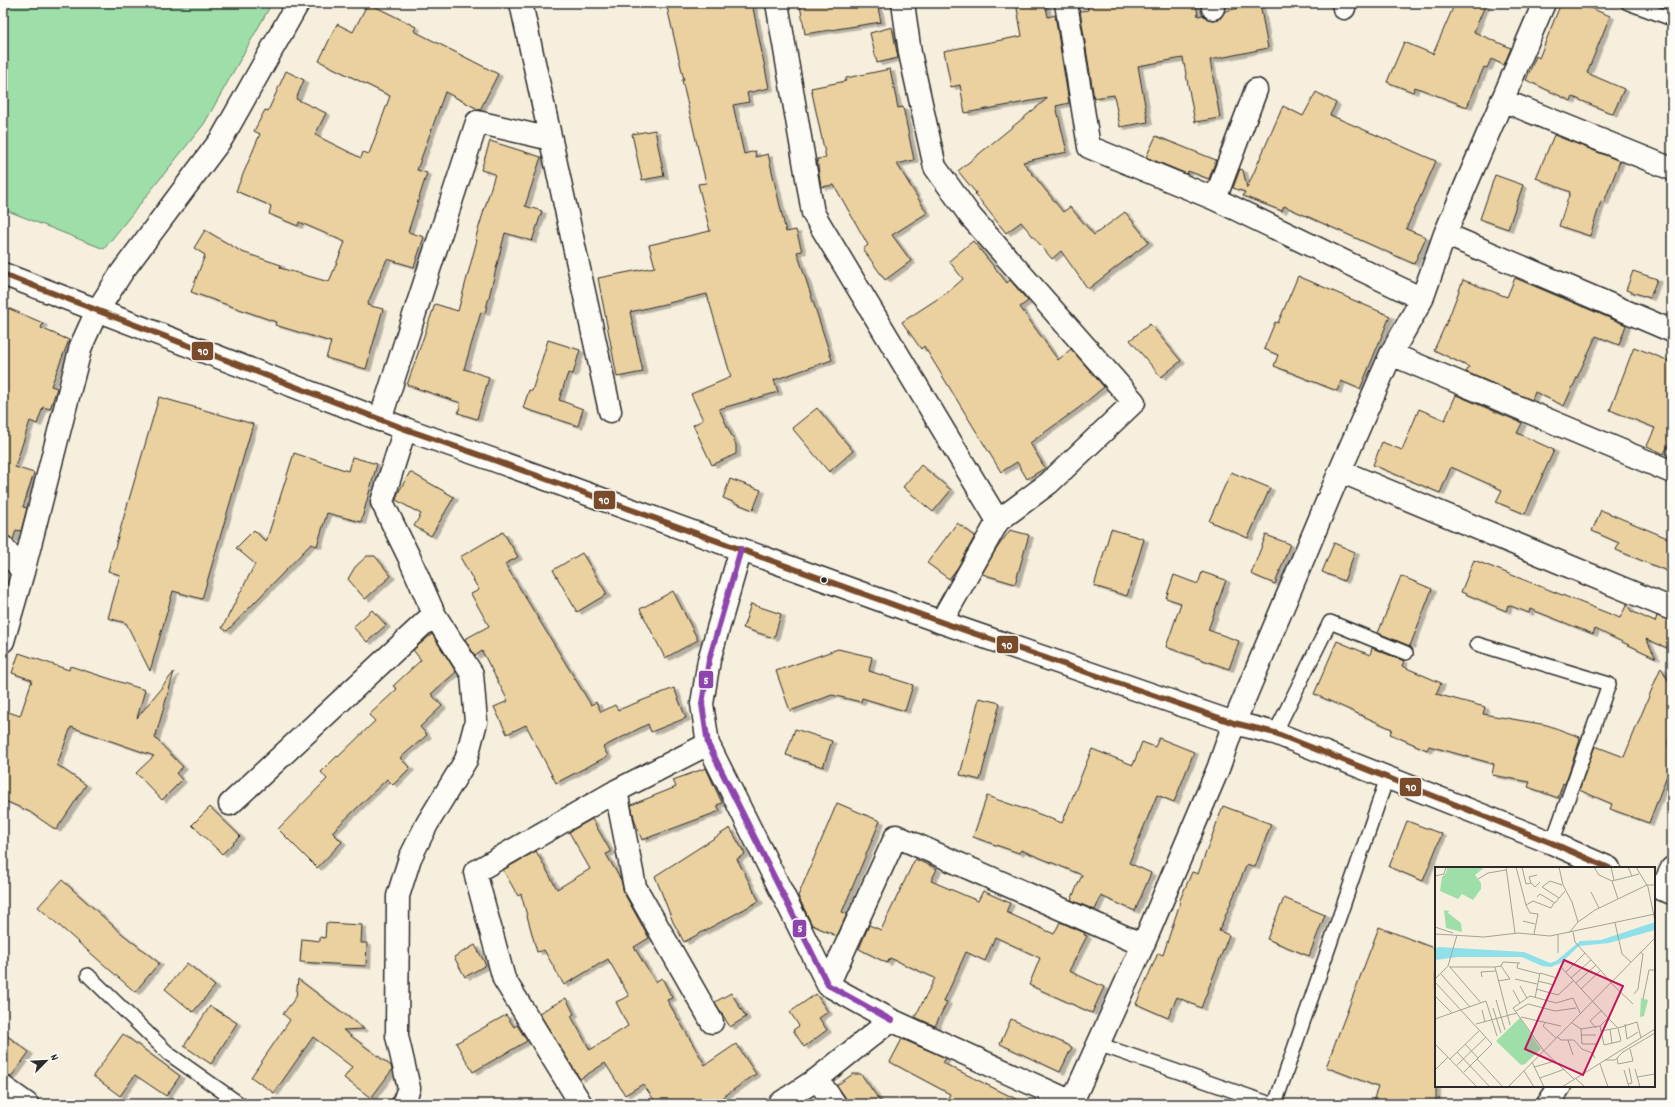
<svg xmlns="http://www.w3.org/2000/svg" width="1675" height="1107" viewBox="0 0 1675 1107" font-family="Dekko,sans-serif">
  <defs>
    <filter id="shadow"><feDropShadow dx="4.5" dy="2.5" stdDeviation="0" flood-color="#0004"/></filter>
  </defs>
  <rect width="100%" height="100%" fill="#f7efdd"/>
  <filter id="ink" filterUnits="userSpaceOnUse"><feTurbulence type="fractalNoise" baseFrequency=".025" numOctaves="2"/><feDisplacementMap in="SourceGraphic" scale="8" xChannelSelector="R" yChannelSelector="G"/><feConvolveMatrix kernelMatrix="1 2 1 2 8 2 1 2 1" color-interpolation-filters="sRGB"/></filter>
  <g filter="url(#ink)">
    <path fill="#9edea8" stroke="#64846a" d="M3,3H272L204,124L104,249L3,209Z"/>
    <path fill="#ead19f" stroke="#2b2b2b" filter="url(#shadow)" d="M368,3L416,27L414,31L498,74L480,110L445,92L417,170L427,173L408,232L424,237L414,267L387,259L367,305L383,309L366,369L326,358L331,342L275,325L276,322L191,292L205,255L194,248L205,230L242,252L281,265L280,268L329,282L345,242L299,222L298,226L269,214L271,206L236,191L260,134L254,131L265,110L268,111L286,71L304,80L296,99L326,113L315,135L361,158L363,152L369,154L390,96L319,61L337,24L353,32Z
      M666,3H752L769,88L747,93L749,102L733,105L744,154L755,151L756,157L768,154L786,232L796,230L802,251L797,252L832,360L774,380L778,392L719,409L736,445V454L712,465L693,425L703,420L691,394L731,377L707,294L630,312L643,372L617,377L598,278L655,267L649,245L710,231L698,184L706,183L682,80H684Z
      M812,3H877L881,22L805,34L800,5Z
      M1016,3H1045L1048,17L1055,15L1069,103L1056,106L1067,152L1023,162L1063,212L1070,207L1094,235L1125,212L1149,242L1088,289L1061,251L1052,259L1021,222L1006,233L975,194L976,193L958,171L1048,98L965,113L960,85L951,87L944,51L1022,36Z
      M1087,3H1196L1198,16L1203,15L1207,19L1213,20L1220,19L1225,11L1260,4L1268,48L1210,60L1220,118L1195,122L1183,58L1138,66L1148,122L1120,127L1114,95L1094,98L1080,11L1088,10Z
      M1455,3H1486L1474,32L1511,48L1504,65L1491,59L1487,68L1484,67L1467,107L1415,87L1413,92L1387,82L1404,42L1433,54Z
      M1561,3H1578L1610,16L1587,73L1624,89L1613,114L1573,97L1571,101L1526,80L1536,56L1539,58Z
      M892,27L898,58L877,63L870,33Z
      M890,69L898,108L903,107L914,160L897,164L927,213L892,235L911,261L885,280L863,249L868,245L834,185L821,187L817,159L826,158L811,88L846,81V78Z
      M1316,92L1336,103L1330,115L1436,161L1406,229L1426,237L1414,264L1284,206L1282,211L1243,196L1245,192L1233,188L1240,169L1243,170L1247,188L1283,106L1303,116Z
      M655,130L664,176L642,180L632,134Z
      M1554,135L1620,161L1604,202L1601,201L1590,236L1559,226L1570,192L1536,178Z
      M1156,136L1216,160L1209,179L1188,171L1187,174L1146,157Z
      M490,141L541,157L525,206L542,211L532,241L505,233L485,313L481,312L464,369L489,377L477,419L458,413L461,403L407,385L435,304L458,311L477,240H475L495,174L481,170Z
      M1495,175L1523,185L1508,229L1480,219Z
      M973,241L1007,283L1010,280L1028,301L1020,307L1058,360L1071,349L1104,387L1080,407L1030,443L1045,468L1027,479L1017,462L1001,472L924,346L921,349L902,322L948,292L963,279L949,261Z
      M1633,271L1657,279L1650,298L1626,290Z
      M1298,276L1390,316L1360,389L1341,381L1337,391L1274,366L1278,355L1264,349L1275,322L1278,323Z
      M1515,278L1626,325L1619,345L1596,336L1564,406L1535,392L1532,400L1466,372L1469,367L1434,350L1449,317L1463,280L1507,297Z
      M3,306L43,323L41,328L69,340L51,386L57,388L50,409L43,407L37,424L30,421L15,467L34,473L23,507L27,508L21,531L16,530L13,540L8,536L3,535Z
      M1150,324L1181,361L1161,377L1130,340Z
      M548,340L580,350L573,374L568,373L559,400L583,409L578,426L523,408L529,390L532,391Z
      M1634,347L1672,362V437L1664,454L1647,446L1655,428L1610,410Z
      M1456,395L1522,423L1517,433L1554,450L1525,514L1496,502L1502,490L1451,467L1440,493L1373,465L1382,442L1402,450L1419,409L1445,420Z
      M159,397L253,424L202,599L173,591L150,671L126,623L108,618L120,575L108,571Z
      M817,408L853,451L829,472L792,428Z
      M294,453L348,471L352,457L377,464L361,522L327,513L317,546L311,544L227,631L222,628L255,564L236,548L254,530L266,542Z
      M921,465L951,490L933,512L903,487Z
      M410,472L454,497L431,536L414,526L421,514L396,500L398,493Z
      M1231,472L1270,488L1248,538L1209,521Z
      M730,479L761,490L753,510L723,498Z
      M1601,510L1672,540V573L1616,550L1619,543L1592,531Z
      M957,523L975,536L958,567L949,579L927,563Z
      M1111,529L1144,539L1127,596L1094,586Z
      M1010,530L1029,535L1015,584L982,574L995,551Z
      M503,532L518,557L505,564L591,705L596,702L601,712L615,705L618,710L674,688L686,718L651,732L648,724L603,747L608,756L556,783L526,725L507,734L494,707L508,701L482,651L475,656L465,639L489,626L471,594L479,590L460,557Z
      M1266,535L1290,544L1275,584L1251,574Z
      M1334,543L1355,552L1344,581L1322,572Z
      M582,553L607,594L577,612L553,570Z
      M367,556H375L391,576L365,599L348,579L355,567Z
      M1474,560L1620,618L1627,604L1631,611L1655,622L1657,616L1672,621V650L1646,639L1656,658L1595,629L1593,634L1530,609L1529,613L1508,605L1506,611L1461,592Z
      M1202,572L1226,580L1208,630L1239,641L1229,669L1166,647L1181,603L1166,598L1174,575L1198,584Z
      M1401,576L1432,589L1410,646L1378,633Z
      M673,591L698,640L665,658L640,609Z
      M751,604L781,614L774,638L743,628Z
      M372,610L386,625L367,642L353,627Z
      M432,634L456,672L431,694L442,706L420,727L427,735L400,758L410,768L393,785L387,779L332,832L342,842L317,868L278,829L327,779L321,772L337,756L338,757L375,721L369,715L397,689L393,686L421,660L413,650Z
      M1337,641L1370,655L1372,648L1404,661L1402,666L1441,683L1436,694L1485,707L1483,714L1547,725L1580,737L1579,739L1580,740L1565,784L1563,783L1558,798L1528,787L1530,782L1492,775L1494,764L1429,746L1427,750L1390,734L1392,729L1314,694Z
      M838,649L872,657L869,671L913,685L905,711L862,698L861,702L832,695L790,711L776,671Z
      M19,653L69,670L70,666L145,690L137,718L174,672L155,738L183,767L176,773L182,780L162,800L136,773L154,756L71,727L57,765L86,785L56,830L30,812L3,800V710L20,716L32,680L12,673Z
      M1661,667L1672,688V732L1668,742L1672,762L1649,823L1610,809L1612,804L1579,790L1595,746L1624,757Z
      M979,698L1000,703L980,780L960,775Z
      M795,729L832,741L823,767L786,755Z
      M1159,738L1194,752L1174,802L1157,795L1129,863L1151,873L1135,911L1101,896L1095,910L1071,900L1082,875L1021,850L1019,853L973,837L987,796L1024,809V808L1062,823L1092,749L1133,765L1142,742L1155,747Z
      M706,768L722,803L717,805L720,811L642,840L635,822L631,805L676,787L673,780Z
      M837,803L880,821L842,912L847,914L837,936L812,925L798,896Z
      M1223,806L1271,824L1255,867L1247,864L1219,931L1229,935L1201,1008L1177,997L1168,1018L1136,1004L1158,953L1163,955L1180,903L1179,902L1192,872L1198,874Z
      M210,807L240,836L222,854L192,825Z
      M592,819L611,852L606,854L621,880L624,893L649,938L634,947L655,982L662,978L672,998L667,1000L705,1065L736,1044L756,1074L713,1104H657L643,1084L625,1095L605,1063L580,1079L539,1013L566,998L574,1014L571,1016L590,1050L628,1026L616,1002L629,996L608,959L564,985L544,950L537,952L521,894L518,896L503,870L536,851L557,889L590,869L569,832Z
      M1407,821L1442,834L1423,881L1389,867Z
      M730,828L745,854L737,859L759,901L684,942L673,922L655,876Z
      M915,859L937,869L931,881L978,901L983,891L1010,903L1006,912L1054,934L1060,922L1085,933L1084,935L1087,936L1069,971L1104,987L1092,1013L1029,985L1040,958L995,937L985,961L966,952L944,1001L947,1002L935,1026L915,1017L935,978L890,958L887,963L859,949L869,925L881,930Z
      M62,880L120,932L159,963L135,992L38,907Z
      M1284,898L1325,915L1309,956L1267,939Z
      M326,923L362,925L361,943H367L366,966L300,962L302,939L320,941V937L325,938Z
      M1379,927L1436,949V1104H1372L1378,1087L1326,1067Z
      M475,945L486,965L465,977L454,957Z
      M187,963L215,986L193,1012L165,989Z
      M298,979L364,1029L343,1030L391,1066L392,1070L371,1098L344,1078L352,1067L313,1037L274,1093L251,1077L290,1020L283,1014L296,997Z
      M731,993L746,1017L730,1027L715,1002Z
      M816,994L828,1012L819,1018L827,1030L804,1047L793,1030L799,1026L790,1012Z
      M210,1006L237,1023L211,1064L184,1046Z
      M506,1015L514,1027L517,1025L527,1041L473,1072L456,1043Z
      M1011,1019L1072,1047L1060,1072L1000,1044Z
      M3,1033L29,1052L11,1077L3,1075Z
      M123,1034L180,1076L166,1096L135,1075L120,1096L93,1076Z
      M902,1039L946,1058L943,1063L1026,1104H945L950,1094L890,1062Z
      M853,1074H861L882,1104H847L845,1097L837,1085Z"/>
    <g fill="none" stroke-linecap="round" stroke-linejoin="round">
      <defs>
        <path id="service" d="M1628,3L1672,19
          M1477,644L1609,684L1552,843
          M1275,733L1330,622L1406,653
          M88,975L169,1054L240,1104
          M1098,1044L1271,1104
          M1275,1104L1387,778"/>
        <path id="minor" d="M521,3L610,411
          M777,3L813,213L998,521
          M903,3L910,53L935,167L971,217L1134,402L1049,483L998,521L941,622
          M1066,3L1089,147L1215,199L1422,299
          M1213,3V8
          M1343,3L1344,8
          M1502,100L1672,169
          M1215,199L1256,90
          M1445,234L1672,331
          M1391,354L1672,472
          M380,420L477,122L551,139
          M1340,471L1672,609
          M3,547L23,572
          M741,549L709,660L702,704L708,744L828,985L891,1020
          M3,641L23,572L81,346L97,311L122,272L222,138L298,3
          M616,791L635,887L712,1022
          M230,804L434,614
          M1662,889L1672,868
          M828,985L896,836L1143,945
          M817,1079L835,1104
          M3,1087L27,1104
          M1072,1102L1143,945L1218,769L1234,723L1340,471L1391,354L1422,299L1445,234L1544,3
          M403,1104L409,1088L397,1036L398,896L410,858L427,824L466,760L476,722L472,674L434,614L409,557L382,502L405,429
          M581,1104L504,979L475,872L616,791L708,744
          M779,1104L817,1079L891,1020L1072,1102L1071,1104
          M1548,1104L1560,1086"/>
        <path id="secondary" d="M3,274L405,429L491,459L941,622L1234,723L1275,733L1552,843L1609,868
          M1654,886L1672,893"/>
      </defs>
      <use href="#service" stroke="#2b2b2b" stroke-width="16"/>
      <use href="#minor" stroke="#2b2b2b" stroke-width="25"/>
      <use href="#secondary" stroke="#2b2b2b" stroke-width="25"/>
      <use href="#service" stroke="#fdfcf7" stroke-width="13"/>
      <use href="#minor" stroke="#fdfcf7" stroke-width="22"/>
      <use href="#secondary" stroke="#fdfcf7" stroke-width="22"/>
      <defs>
        <path id="bus-1" d="M3,274L405,429L491,459L941,622L1234,723L1275,733L1552,843L1609,868"/>
        <path id="bus-2" d="M741,549L709,660L702,704L708,744L828,985L891,1020"/>
      </defs>
      <use href="#bus-1" stroke="#fdfcf7" stroke-width="9"/>
      <use href="#bus-2" stroke="#fdfcf7" stroke-width="9"/>
      <use href="#bus-1" stroke="#7a4b2a" stroke-width="6"/>
      <use href="#bus-2" stroke="#8e44ad" stroke-width="6"/>
    </g>
  </g>
  <circle fill="#2b2b2b" stroke="#fdfcf7" stroke-width="1.5" cx="824" cy="580" r="3.5"/>
  <g transform="translate(1435 867)">
    <rect width="220" height="220" fill="#f7efdd"/>
    <path d="M12,0H50L40,8L46,16V22L38,33L27,27L23,32L5,24L7,10L11,6ZM9,43L14,44L13,46L26,56L27,65L11,61ZM206,131L213,133L209,149L205,150ZM85,151L106,182L90,197L86,198L61,174Z" fill="#9edea8"/>
    <path d="M220,55V63L174,76L144,79L126,96L116,100L107,99L87,90H23L0,93V81L5,80L89,85L115,96L121,94L145,74L166,73Z" fill="#8fe0e9"/>
    <path fill="none" stroke="#a5a196" stroke-width="1" d="M71,0L80,66M81,0L91,38L95,46L103,47L99,67M87,0L91,17L96,16L100,20L105,15M124,0L128,18L137,35L143,55M159,0L164,8L177,14L183,32M176,0L179,13M193,0L197,9L204,7M201,0L213,20L220,54M0,9L9,7L11,0M43,12L53,6L71,3M177,14L197,9M96,16L94,10L102,8M156,25L164,41M102,30L105,27L120,36L130,24M124,31L107,20L115,14L127,18M91,38L98,34L116,41L119,36M88,54L100,57M180,56L187,87L196,95M0,60L18,66M138,65L140,75L176,115M134,66L143,55L160,43L212,18H220M0,67L49,70L83,66L115,69L220,47M123,86V68M83,96L82,101L105,107M14,99L46,136M125,99L173,151M15,100H60L75,158M60,100L66,99L68,95L85,96M131,105L150,86M6,107L35,140M47,110L46,105L61,104M136,111L156,93M0,112L13,99L22,68M80,112L102,117M63,114L75,112L66,99M103,114L119,118M0,115L57,177L29,205M175,115L198,137M141,116L161,98M85,119L92,131M101,122L123,128L139,113M146,122L166,103M78,123L85,136M199,127L203,122L208,87L205,85M0,129L17,146M100,131L105,106L122,111M208,132L214,103H220M61,133L70,163M58,141L66,166M47,143L50,155M81,144L93,137L120,144L141,141M86,150L126,159M173,151L183,161L186,174L169,178L165,159ZM0,152L51,134L62,169M110,156L108,159L121,171M137,156L146,162L165,159M41,157L82,146M190,157L192,172L203,165M161,161L155,154L167,143M183,161L202,155L206,171M146,162L147,177H163M175,162L177,176M166,164L182,161M146,168H161M122,170L126,173H139L147,182L157,186L160,191M133,173L138,188M0,177L42,220M30,177L43,191M22,185L55,220M182,191L183,197L198,194L195,182M15,192L45,163M42,192L68,220M170,193H180L188,185L220,166M97,195L109,220M165,197L173,220M22,198L51,170M99,200L120,194M200,202L205,220M0,203L13,190M189,203L194,220M89,204L99,220M202,210L220,207M105,211L130,202M140,211L150,220M139,212L109,184L78,141L95,129L121,136L138,131L145,146M193,217L197,216L194,201M73,220L220,71M127,220L220,162"/>
    <path fill="#c2185b" fill-opacity="0.15" stroke="#c2185b" stroke-width="2" d="M129,93L188,119L148,208L90,182Z"/>
    <rect width="220" height="220" fill="none" stroke="#2b2b2b" stroke-width="2"/>
  </g>
  <g stroke="#fdfcf7" stroke-width="1.5">
    <rect x="191" y="341" width="23" height="20" rx="4" fill="#7a4b2a"/>
    <rect x="593" y="490" width="23" height="20" rx="4" fill="#7a4b2a"/>
    <rect x="996" y="635" width="23" height="19" rx="4" fill="#7a4b2a"/>
    <rect x="698" y="670" width="16" height="19" rx="4" fill="#8e44ad"/>
    <rect x="1399" y="777" width="23" height="20" rx="4" fill="#7a4b2a"/>
    <rect x="792" y="919" width="15" height="19" rx="4" fill="#8e44ad"/>
  </g>
  <g font-size="11" text-anchor="middle" font-weight="bold" fill="#fff">
    <text x="203" y="355">90</text>
    <text x="604" y="504">90</text>
    <text x="1007" y="649">90</text>
    <text x="706" y="684">5</text>
    <text x="1411" y="791">90</text>
    <text x="800" y="932">5</text>
  </g>
  <rect width="1675" height="1107" fill="none" stroke="#fdfcf7" stroke-width="16"/>
  <rect x="8" y="8" width="1659" height="1091" fill="none" stroke="#2b2b2b" stroke-width="1.5" filter="url(#ink)"/>
  <g transform="translate(46 1061) rotate(66)" stroke="#fdfcf7" stroke-width="3" paint-order="stroke">
  <path d="M0-3L7 15L0 10L-7 15Z" fill="#2b2b2b"/>
  <text y="-6" font-size="11" font-weight="bold" text-anchor="middle" fill="#2b2b2b">N</text>
  </g>
</svg>
